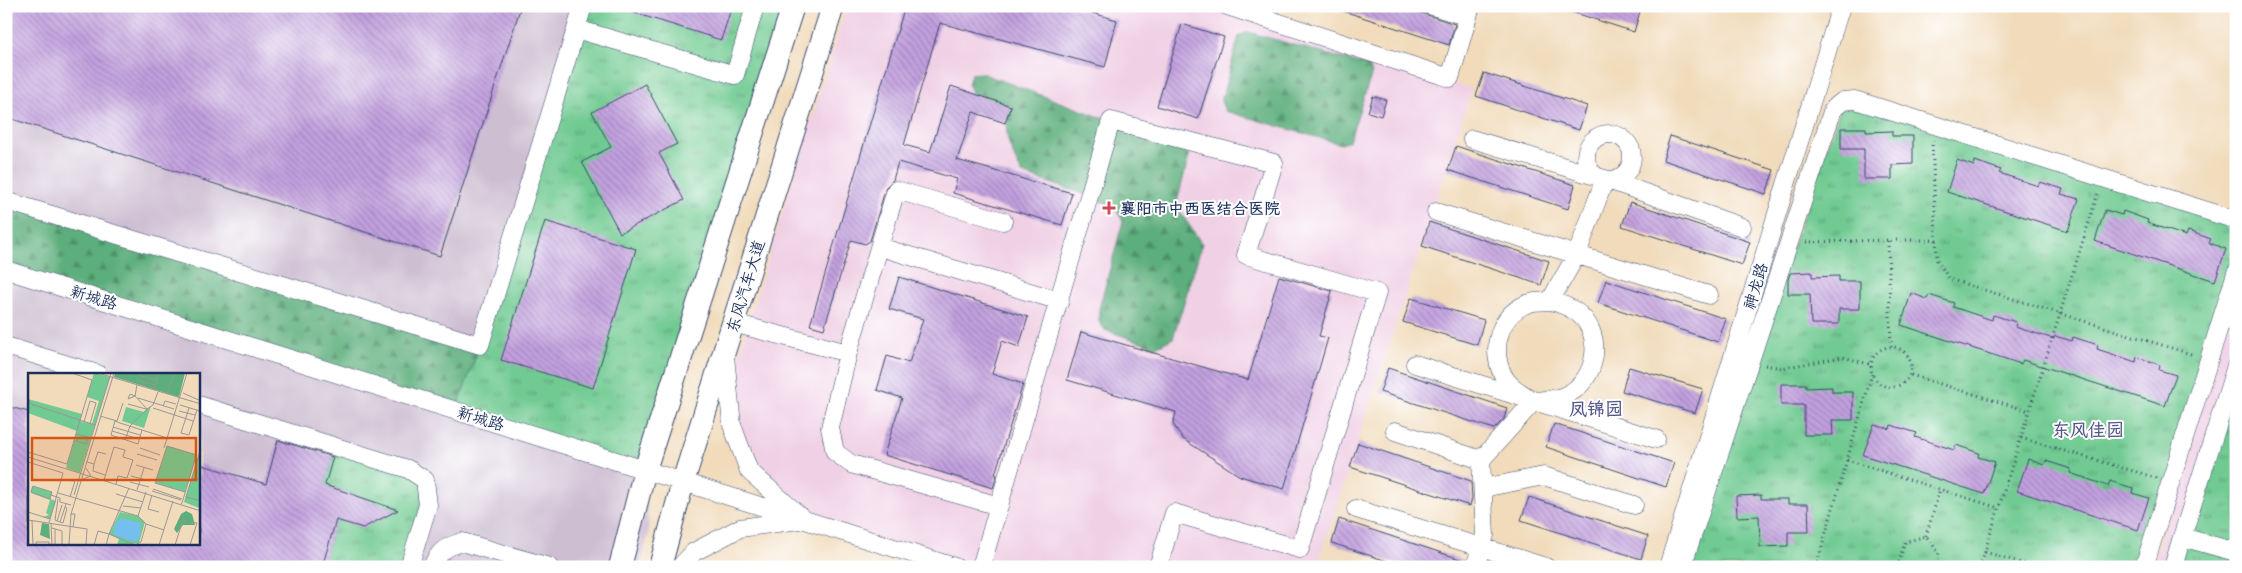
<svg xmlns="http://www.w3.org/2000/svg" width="2242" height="573" viewBox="0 0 2242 573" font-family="'Indie Flower','LXGW WenKai TC',sans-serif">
  <defs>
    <pattern id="grass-tufts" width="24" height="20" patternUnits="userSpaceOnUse" patternTransform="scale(1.25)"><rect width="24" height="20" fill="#70ca91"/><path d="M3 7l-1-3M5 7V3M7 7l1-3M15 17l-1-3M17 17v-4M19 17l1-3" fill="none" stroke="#5ba47a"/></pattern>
    <pattern id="forest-firs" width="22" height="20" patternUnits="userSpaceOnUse" patternTransform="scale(1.25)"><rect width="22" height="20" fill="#5cae7b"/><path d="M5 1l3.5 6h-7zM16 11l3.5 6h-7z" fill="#4b8e68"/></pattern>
    <pattern id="building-back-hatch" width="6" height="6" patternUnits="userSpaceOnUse" patternTransform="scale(1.25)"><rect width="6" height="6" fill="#c2a0de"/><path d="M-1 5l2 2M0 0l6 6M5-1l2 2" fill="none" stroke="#9d83b7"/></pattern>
  </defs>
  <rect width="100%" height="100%" fill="#fff"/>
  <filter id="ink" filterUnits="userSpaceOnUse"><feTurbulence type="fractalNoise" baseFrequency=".02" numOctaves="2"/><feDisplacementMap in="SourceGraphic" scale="10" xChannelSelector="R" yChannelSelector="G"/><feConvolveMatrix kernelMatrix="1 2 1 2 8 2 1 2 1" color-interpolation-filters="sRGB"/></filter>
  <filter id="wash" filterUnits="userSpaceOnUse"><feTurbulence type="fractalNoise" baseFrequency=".0096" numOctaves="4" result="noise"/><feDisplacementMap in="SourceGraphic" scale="20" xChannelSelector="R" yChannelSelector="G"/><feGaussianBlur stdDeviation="1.12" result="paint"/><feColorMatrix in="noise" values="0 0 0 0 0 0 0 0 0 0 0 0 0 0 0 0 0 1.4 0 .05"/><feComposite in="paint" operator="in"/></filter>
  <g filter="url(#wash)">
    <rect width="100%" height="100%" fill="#f1dbbb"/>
    <path fill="#f0d0e5" d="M847,6H1204L1472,89L1317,567H955L804,520L749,471L729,392L747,327Z
      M2236,293V567H2152Z"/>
    <path fill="#cebed2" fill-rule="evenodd" d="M6,6H793L645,470L649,532L640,567H6ZM29,374H199V544H29Z"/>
    <path fill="url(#grass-tufts)" stroke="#467c78" d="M583,6H793L645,470L456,410L480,345Z
      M1843,101L2236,220V273L2144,567H1682Z
      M2236,366V567H2173Z
      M336,447L425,480L409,567H322L336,520L363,528L397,510L325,485Z"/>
    <path fill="url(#forest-firs)" stroke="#3c6e6c" d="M1248,32L1369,66L1372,73L1349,141L1341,144L1225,111L1221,101L1239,36Z
      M981,73L1111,121L1180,143L1189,156L1176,206L1202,244L1173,338L1156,347L1105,330L1099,322V309L1123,221L1114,207L1090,196L1022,174C1010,147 1001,136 1011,106L973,94L968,84L971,74Z
      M6,201L480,345L456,410L6,270Z"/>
    <g id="blocks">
      <path fill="url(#building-back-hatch)" d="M6,6H521L440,256L6,117Z
        M623,6H732L721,40L622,9Z
        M905,6H1067L1117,20L1105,67L940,23L904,145L930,152L951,86L1011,106L1005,123L973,112L957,160L1072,193L1062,225L953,193L957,179L898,162L893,180L886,187L870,241L865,244L851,240L824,329L810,325Z
        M1337,6H1400L1455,24L1449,45L1337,9Z
        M1563,6H1626L1640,11L1634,32L1563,9Z
        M1182,24L1224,37L1198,119L1157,106Z
        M1484,73L1587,106L1579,130L1476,96Z
        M645,84L677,144L659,153L684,200L620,233L582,162L611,147L592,112Z
        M1373,96L1386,100L1381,116L1368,112Z
        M1841,128H1866V132L1892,131V136H1913V164L1892,165V179H1864V149H1841Z
        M1670,136L1774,170L1766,194L1663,160Z
        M1456,146L1575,185L1568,209L1448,170Z
        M1957,160L1974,166L1975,161L2001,170L1999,173L2038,186L2040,182L2063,189L2061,194L2079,199L2068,231L1947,192Z
        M1630,202L1750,242L1742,265L1622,226Z
        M2105,210L2122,215L2123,211L2148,220L2147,223L2186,236L2188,231L2211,239L2209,243L2226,249L2215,281L2095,241Z
        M545,221L636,249L593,388L501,360Z
        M1429,222L1549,261L1541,285L1422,246Z
        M1812,272V277L1839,276V281H1860V309H1839V324H1811L1810,294H1788V280L1790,273Z
        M1279,276L1332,291L1319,336L1328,338L1284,489L1240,476L1183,439L1173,424L1176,412L1067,380L1081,332L1248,380Z
        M899,277L1028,317L1019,347L1002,341L992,374L1023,384L995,474L997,475L993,488L884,455L902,398L877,390L887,356L909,363L923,319L889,309Z
        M1606,280L1726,319L1718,342L1598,303Z
        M1911,293L1927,299L1929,295L1954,303L1953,307L1992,320L1993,315L2016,322L2015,327L2054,339L2055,336L2072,341L2073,337L2098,345L2097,349L2136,362L2137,357L2160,365L2159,370L2176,375L2165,406L2023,360L2021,364L1901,325Z
        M1411,298L1484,320L1477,345L1403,322Z
        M1629,367L1703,389L1695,413L1622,391Z
        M1388,368L1507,408L1504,419L1494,429L1380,392Z
        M1781,384H1806V388L1832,387V392H1853V420H1832L1833,435H1804V405H1781Z
        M6,406L29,412V544H199V464L266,484L278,440L333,457L325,485L398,510L363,528L336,520L322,567H6Z
        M1554,424L1674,463L1666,487L1546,447Z
        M1874,424L1890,429L1891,425L1917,433L1915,437L1954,450L1956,445L1979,453L1978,457L1995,462L1984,494L1863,455Z
        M1358,443L1471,481L1472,498L1470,506L1350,467Z
        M2028,459L2044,465L2046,461L2071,469L2070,473L2108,486L2110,481L2133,488L2132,493L2149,498L2138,530L2017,491Z
        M1761,495V499H1788V504H1808L1809,532H1788V546L1760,547L1759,516L1737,517L1736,496Z
        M1529,497L1648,536L1641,559L1521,520Z
        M1339,519L1466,561L1465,567H1405L1332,543Z"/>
    </g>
  </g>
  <g filter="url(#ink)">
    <use href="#blocks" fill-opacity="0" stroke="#3b496c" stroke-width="1"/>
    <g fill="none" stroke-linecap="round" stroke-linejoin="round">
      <defs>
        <path id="minor" d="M1227,6L1450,78L1471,6
          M1432,6L1468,17
          M576,29L735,75L755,6
          M1586 157a23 23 0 1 1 46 0a23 23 0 1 1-46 0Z
          M1472,139L1605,179L1742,227
          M6,201L480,345L583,6
          M1436,212L1709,295
          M880,247L1060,301
          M6,270L955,567
          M1550,301C1559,303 1567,306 1575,311C1606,332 1598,382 1564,396C1555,400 1544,400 1534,401C1524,395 1513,389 1506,380C1487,352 1499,309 1534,302C1539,301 1545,302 1550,301Z
          M1550,301L1577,254L1605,179
          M733,323L848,353L830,428L835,452L851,464L999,506
          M6,346L98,374
          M848,353L896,190L1003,221
          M725,356L732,425L749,471L800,516
          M1415,364L1656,439
          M2236,366L2182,537L2236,552
          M199,405L408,469L425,480L428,505L409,567
          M1395,431L1481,460
          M1483,488L1544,476L1634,505
          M1356,509L1546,567
          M432,567C439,551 445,547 462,542L549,567
          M680,567L694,552L740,528L799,520
          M981,567L1111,121L1274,163L1246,255L1377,293L1300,549L1174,513L1158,567
          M1475,567L1485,535L1481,460L1534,401
          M1668,567L1841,6
          M1682,567L1833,109L1843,101L1855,100L2236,220
          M2144,567L2236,273
          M2173,567L2182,537"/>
        <path id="major" d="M620,567L645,470L793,6
          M660,567L683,482L833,6"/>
      </defs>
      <use href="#minor" stroke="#3b496c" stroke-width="19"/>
      <use href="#major" stroke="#3b496c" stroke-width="24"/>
      <path stroke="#3b496c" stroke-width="3" stroke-dasharray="1 4" stroke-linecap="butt" d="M1932,140L1937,260L1949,279L2194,355
        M1806,242L1888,240
        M1871 367a20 20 0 1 1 40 0a20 20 0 1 1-40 0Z
        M1891,347L1888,240H1937
        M1765,365L1782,368L1843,357L1872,365
        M1911,375L2029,411
        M2021,438L2157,478
        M1847,460L1999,508
        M1926,536L1940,489
        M1985,552L2035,567
        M1816,567L1872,374
        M1897,567L1905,542L1926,536L1939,553L1935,567
        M1980,567L2098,193"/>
      <use href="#minor" stroke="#fff" stroke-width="18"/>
      <use href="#major" stroke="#fff" stroke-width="22"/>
    </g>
  </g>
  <path fill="#d1495b" stroke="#fff" stroke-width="2" d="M1106.5 200.5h5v5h5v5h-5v5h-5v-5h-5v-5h5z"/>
  <g text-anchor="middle" stroke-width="4" stroke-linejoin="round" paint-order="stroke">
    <g font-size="16" font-weight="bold" fill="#1b2f5e" stroke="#fff" text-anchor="start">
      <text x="1120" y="214">襄阳市中西医结合医院</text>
    </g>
    <g font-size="16" fill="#1b2f5e" stroke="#fff">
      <text transform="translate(745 286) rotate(-73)" y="6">东风汽车大道</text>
      <text transform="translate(1755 286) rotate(-73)" y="6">神龙路</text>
      <text transform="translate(94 297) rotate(17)" y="6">新城路</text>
      <text transform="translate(481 418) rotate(17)" y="6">新城路</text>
    </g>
    <g font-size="18" font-weight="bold" fill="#55578b" stroke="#fff">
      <text x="1596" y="415">凤锦园</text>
      <text x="2088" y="436">东风佳园</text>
    </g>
  </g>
  <g transform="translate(28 373)">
    <rect width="172" height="172" fill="#f1dbbb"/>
    <path d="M66,0L82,4L52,100L38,95L49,58L0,40V26L54,41L52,48L64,51L71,28L59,24ZM123,33L116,55L94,48L98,34L116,39ZM139,73L169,82L157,119L127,110ZM172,76L173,129L171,135L156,129ZM4,113L24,119L22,126L28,128L22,146L15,144L21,142L18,140L22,127L3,120Z" fill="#70ca91"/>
    <path d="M87,0H157L151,24L86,4ZM158,138L164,141L167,152H155L149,160L146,156L153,141ZM14,150L21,151L22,166L12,162Z" fill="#5cae7b"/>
    <path d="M92,139L110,143L117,149L111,170L89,172L91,166L81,161Z" fill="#70ca91"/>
    <path d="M92,145L113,150L112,164L107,169L86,162V154Z" fill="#75bfee"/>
    <path fill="none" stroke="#9b9696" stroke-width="1" d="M70,0L173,31M126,0L130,2L126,17M110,2L129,7M108,7L127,12M155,20L173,28M102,21L107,23L100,26ZM139,21L146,0M110,25L146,36M0,26L3,31L67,52M100,31L118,36M152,32L172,38M135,33L137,28L148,31M125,35L165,48M161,35L153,60L161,62L169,37M119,36L125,32L130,19M151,38L167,42M72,43L89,48L95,30M56,49L62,28L68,30L62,51M85,54L112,62M114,57L110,71L83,62L87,48L92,50L114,57L139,65M84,58L111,66M46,67L58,71L60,64L48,61M97,67L102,53L119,36L107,23L109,12M112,75L132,82M136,75L159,0M173,76L164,105L173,107M0,79L39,91L64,7L44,0M109,81L129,87M0,84L173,138M0,89L35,100L21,150M59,89L66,91L65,98L77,102M66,91L70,79L78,81M108,92L125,97M103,103L122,108M164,105L158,124L173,128M55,106L63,103L58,95M36,107L47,108L42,124M76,107L86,74L97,77L95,84L105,87L99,105L90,103L88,111M102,109L121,114M125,116L154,126M109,117L116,95M124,118L153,127M30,120L110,143L118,151L136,157M88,121L115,129M23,122L22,126L3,119L5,113L24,119L23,122L32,125V129L43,132M46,122L83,0M124,122L120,136L131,139M30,126L27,147L32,149L38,131M153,131L154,130L168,83L169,82L139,73L127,110L157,119M95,133L113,135M0,139L22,146M43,141H47L45,154M110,143L118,119M0,147L59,156L58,172M4,147L5,172M29,148L34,132M32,149L35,150L39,135L37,134M23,150L24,172M24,155L34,158V172M27,156V172M8,172V169H21V172M41,172L43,141L86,0M66,172L70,158L81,161L101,115M78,172L81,161L107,172M107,172L113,169L118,151M131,172L145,128M147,172L155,147L158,148M162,172L169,150L163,149"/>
    <path fill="#d45514" fill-opacity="0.15" stroke="#d45514" stroke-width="2.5" d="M4,65H168V107H4Z"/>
    <rect width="172" height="172" fill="none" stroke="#1b2f5e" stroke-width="2.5"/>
  </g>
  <rect width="2242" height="573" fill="none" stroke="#fff" stroke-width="25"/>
</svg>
